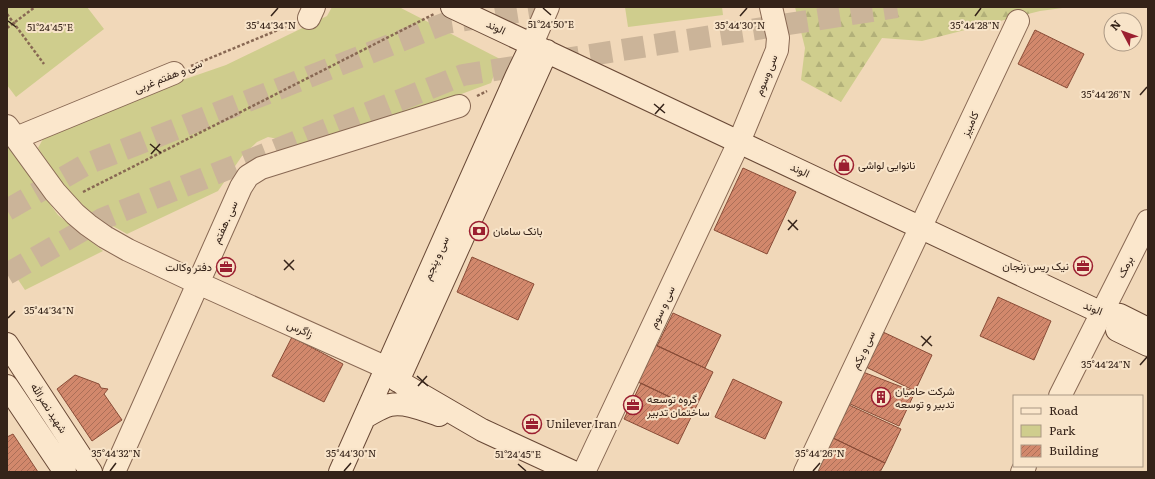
<svg xmlns="http://www.w3.org/2000/svg" width="1155" height="479" viewBox="0 0 1155 479" font-family="Literata,Vazirmatn,serif">
  <defs>
    <pattern id="forest-firs" width="22" height="20" patternUnits="userSpaceOnUse"><rect width="22" height="20" fill="#cfcd8d"/><path d="M5 1l3.5 6h-7zM16 11l3.5 6h-7z" fill="#b2b079"/></pattern>
    <pattern id="building-hatch" width="6" height="6" patternUnits="userSpaceOnUse"><rect width="6" height="6" fill="#d2886c"/><path d="M-1 1l2-2M0 6l6-6M5 7l2-2" fill="none" stroke="#ab6f58"/></pattern>
  </defs>
  <rect width="100%" height="100%" fill="#f1d8b9"/>
  <path fill="#cfcd8d" d="M7,7H87L104,29L16,97L7,85Z
    M332,7H399L500,59L491,83L405,115L295,149L278,139L268,137L257,142L242,156L218,191L127,234C111,225 94,216 81,203C64,187 51,167 38,148L43,139L171,84L226,65L327,16Z
    M625,7H722L723,15L628,27Z
    M8,147L58,215L103,251L25,290L7,263V148Z"/>
  <path fill="url(#forest-firs)" d="M795,7H1070L1040,11L922,41L882,38L841,102L801,80L805,48Z"/>
  <path fill="url(#building-hatch)" stroke="#894c37" d="M1035,30L1084,54L1067,88L1018,64Z
    M743,168L796,192L767,254L714,230Z
    M472,257L534,284L518,320L457,292Z
    M998,297L1051,321L1034,360L980,336Z
    M673,313L721,335L705,368L657,346Z
    M883,332L932,355L915,391L866,367Z
    M292,337L343,364L324,402L272,376Z
    M656,345L713,372L695,409L638,382Z
    M863,372L915,392L899,426L848,403Z
    M75,375L99,384L101,388L108,389L104,394L122,420L92,441L57,389Z
    M733,379L782,402L765,439L715,417Z
    M641,383L695,409L678,444L624,419Z
    M849,405L901,429L885,463L833,438Z
    M13,434L38,472H7V437Z
    M833,438L885,463L880,472H817Z"/>
  <g fill="none" stroke-linecap="round" stroke-linejoin="round">
    <path stroke="#cbb499" stroke-width="22" stroke-dasharray="22 11" stroke-linecap="butt" d="M7,210L87,164L446,23L549,7
      M7,274L102,219L463,75L897,7"/>
    <defs>
      <path id="street" d="M309,18L314,7
        M532,44L548,7
        M7,126L55,192L75,214L88,225L105,237L128,250L198,283L387,368
        M16,138L174,73
        M1060,396L1148,221
        M114,472L241,187L248,176L261,168L459,106
        M584,472L739,142L777,50L778,38L771,7
        M805,472L1018,21
        M1022,472L1025,466"/>
      <path id="secondary" d="M452,7L1102,313L1120,315L1148,329
        M1117,330L1148,345
        M7,344L91,472
        M389,371L394,377L403,384L482,430L573,472
        M398,381L547,51
        M7,386L65,472
        M365,417C373,413 381,407 390,405C406,402 424,410 439,415
        M340,472L517,75L532,44"/>
    </defs>
    <use href="#street" stroke="#886853" stroke-width="24"/>
    <use href="#secondary" stroke="#694936" stroke-width="24"/>
    <path stroke="#886853" stroke-width="2.5" stroke-dasharray="3 2" stroke-linecap="butt" d="M7,14L44,64
      M7,28L35,7
      M191,66L290,25
      M477,96L487,91
      M83,192L434,14"/>
    <use href="#street" stroke="#fbe7cc" stroke-width="22"/>
    <use href="#secondary" stroke="#fbe7cc" stroke-width="22"/>
  </g>
  <path fill="none" stroke="#352319" stroke-width="1.5" d="M543,8L551,15M271,16L278,8M740,16L747,8M975,16L981,8M8,21L16,27M1140,95L1147,87M654,104L665,113M655,114L664,104M150,144L161,153M151,154L160,144M788,220L798,230M788,230L797,220M284,260L294,270M284,270L294,260M8,318L15,311M921,336L932,346M922,346L931,336M1140,365L1147,357M417,376L428,386M418,386L427,376M518,464L526,471M110,471L116,463M344,471L351,463M813,471L820,463"/>
  <defs>
    <symbol id="shop-ring" viewBox="-11 -11 22 22"><circle r="9.5" fill="#f8e4c9" stroke="#9b1f30" stroke-width="1.5"/><path d="M-5-2.5h2.3a2.7 3.5 0 0 1 5.4 0H5L5.5 6h-11ZM-1.5-2.5h3a1.5 2.3 0 0 0-3 0Z" fill="#9b1f30"/></symbol>
    <symbol id="bank-ring" viewBox="-11 -11 22 22"><circle r="9.5" fill="#f8e4c9" stroke="#9b1f30" stroke-width="1.5"/><path d="M-6-4H6V4H-6ZM0-2.3a2.3 2.3 0 1 0 0 4.6a2.3 2.3 0 1 0 0-4.6Z" fill="#9b1f30"/></symbol>
    <symbol id="office-ring" viewBox="-11 -11 22 22"><circle r="9.5" fill="#f8e4c9" stroke="#9b1f30" stroke-width="1.5"/><path d="M-6-3h4V-5.5h4V-3h4V5H-6ZM-1-4.5V-3h2v-1.5ZM-6 0V1H6V0Z" fill="#9b1f30"/></symbol>
    <symbol id="building-ring" viewBox="-11 -11 22 22"><circle r="9.5" fill="#f8e4c9" stroke="#9b1f30" stroke-width="1.5"/><path d="M-4-6H4V6H1V3H-1V6H-4ZM-2.5-4.3h1.7v1.8h-1.7ZM.8-4.3h1.7v1.8H.8ZM-2.5-1h1.7V.8h-1.7ZM.8-1h1.7V.8H.8Z" fill="#9b1f30"/></symbol>
  </defs>
  <g fill-rule="evenodd">
    <use href="#shop-ring" x="833" y="154" width="22" height="22"/>
    <use href="#bank-ring" x="468" y="220" width="22" height="22"/>
    <use href="#office-ring" x="1072" y="255" width="22" height="22"/>
    <use href="#office-ring" x="215" y="256" width="22" height="22"/>
    <use href="#building-ring" x="870" y="386" width="22" height="22"/>
    <use href="#office-ring" x="622" y="394" width="22" height="22"/>
    <use href="#office-ring" x="521" y="413" width="22" height="22"/>
  </g>
  <g text-anchor="middle" stroke-width="4" stroke-linejoin="round" paint-order="stroke">
    <g font-size="11" fill="#352319" stroke="#f8e4c9">
      <text transform="translate(496 27) rotate(25)" y="4">الوند</text>
      <text transform="translate(766 75) rotate(-68)" y="4">سی وسوم</text>
      <text transform="translate(168 76) rotate(-22)" y="4">سی و هفتم غربی</text>
      <text transform="translate(970 124) rotate(-65)" y="4">کامبیز</text>
      <text transform="translate(800 170) rotate(25)" y="4">الوند</text>
      <text transform="translate(225 222) rotate(-66)" y="4">سی .هفتم</text>
      <text transform="translate(436 258) rotate(-66)" y="4">سی و پنجم</text>
      <text transform="translate(1125 267) rotate(-63)" y="4">برمک</text>
      <text transform="translate(662 307) rotate(-65)" y="4">سی و سوم</text>
      <text transform="translate(1093 308) rotate(22)" y="4">الوند</text>
      <text transform="translate(300 329) rotate(24)" y="4">زاگرس</text>
      <text transform="translate(863 350) rotate(-65)" y="4">سی و یکم</text>
      <text transform="translate(49 408) rotate(57)" y="4">شهید نصرالله</text>
    </g>
    <g font-size="11" fill="#352319" stroke="#f8e4c9" text-anchor="start">
      <text x="858" y="169">نانوایی لواشی</text>
      <text x="493" y="235">بانک سامان</text>
      <text x="1069" y="270" text-anchor="end">نیک ریس زنجان</text>
      <text x="212" y="271" text-anchor="end">دفتر وکالت</text>
      <text x="895" y="395">شرکت حامیان<tspan x="895" dy="13">تدبیر و توسعه</tspan></text>
      <text x="647" y="403">گروه توسعه<tspan x="647" dy="13">ساختمان تدبیر</tspan></text>
      <text x="546" y="428">Unilever Iran</text>
    </g>
  </g>
  <g font-size="10" text-anchor="middle" fill="#352319" stroke="#f8e4c9" stroke-width="4" stroke-linejoin="round" paint-order="stroke">
    <text x="551" y="28">51°24'50"E</text>
    <text x="271" y="29">35°44'34"N</text>
    <text x="740" y="29">35°44'30"N</text>
    <text x="975" y="29">35°44'28"N</text>
    <text x="50" y="31">51°24'45"E</text>
    <text x="1106" y="98">35°44'26"N</text>
    <text x="49" y="314">35°44'34"N</text>
    <text x="1106" y="368">35°44'24"N</text>
    <text x="116" y="457">35°44'32"N</text>
    <text x="351" y="457">35°44'30"N</text>
    <text x="820" y="457">35°44'26"N</text>
    <text x="518" y="458">51°24'45"E</text>
  </g>
  <rect width="1155" height="479" fill="none" stroke="#352319" stroke-width="16"/>
  <rect x="1013" y="395" width="130" height="72" fill="#f8e4c9" stroke="#aa9783"/>
  <rect x="1021" y="408" width="20" height="6" fill="#fbe7cc" stroke="#aa9783"/>
  <text x="1049" y="415" font-size="12" fill="#352319">Road</text>
  <rect x="1021" y="425" width="20" height="12" fill="#cfcd8d" stroke="#aa9783"/>
  <text x="1049" y="435" font-size="12" fill="#352319">Park</text>
  <rect x="1021" y="445" width="20" height="12" fill="url(#building-hatch)" stroke="#aa9783"/>
  <text x="1049" y="455" font-size="12" fill="#352319">Building</text>
  <g transform="translate(1123 32) rotate(311)"><circle r="19" fill="#f8e4c9" stroke="#aa9783"/>
  <path d="M0-3L7 15L0 10L-7 15Z" fill="#9b1f30"/>
  <text y="-6" font-size="11" font-weight="bold" text-anchor="middle" fill="#352319">N</text>
  </g>
</svg>
